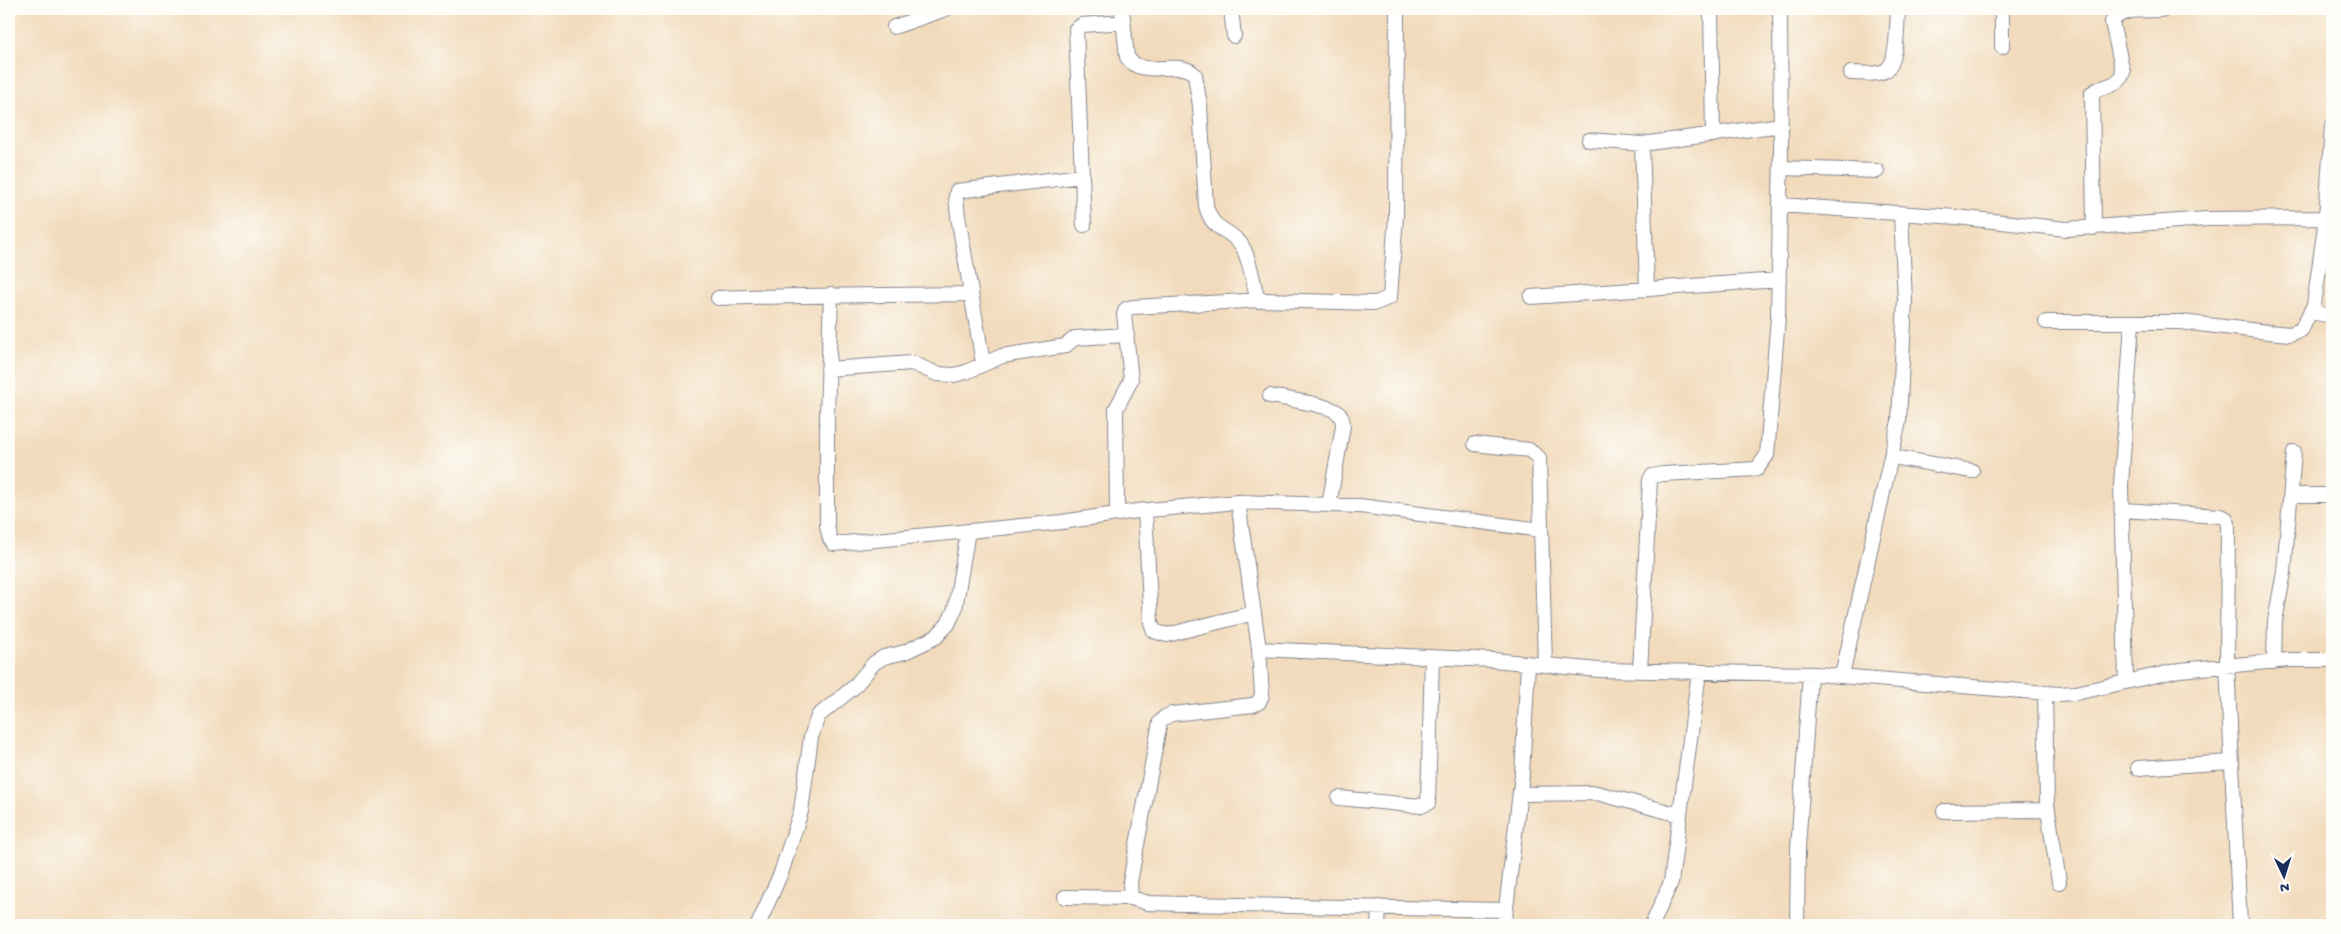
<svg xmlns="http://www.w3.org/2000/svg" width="2341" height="934" viewBox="0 0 2341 934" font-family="'Gochi Hand',sans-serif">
  <rect width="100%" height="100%" fill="#fdfcf7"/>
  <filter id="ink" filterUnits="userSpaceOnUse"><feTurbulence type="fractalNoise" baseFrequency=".02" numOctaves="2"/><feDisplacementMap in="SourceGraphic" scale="10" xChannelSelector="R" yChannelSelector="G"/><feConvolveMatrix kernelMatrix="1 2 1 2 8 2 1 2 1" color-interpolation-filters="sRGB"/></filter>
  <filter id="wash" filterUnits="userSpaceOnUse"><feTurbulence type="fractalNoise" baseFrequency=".0096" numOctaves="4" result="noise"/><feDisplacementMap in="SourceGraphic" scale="20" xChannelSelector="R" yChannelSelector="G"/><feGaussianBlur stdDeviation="1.12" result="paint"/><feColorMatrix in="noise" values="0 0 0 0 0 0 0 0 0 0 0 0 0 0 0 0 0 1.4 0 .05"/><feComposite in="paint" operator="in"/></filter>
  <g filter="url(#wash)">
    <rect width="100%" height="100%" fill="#f2dbbc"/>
  </g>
  <g filter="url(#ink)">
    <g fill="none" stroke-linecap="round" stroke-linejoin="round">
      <defs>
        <path id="minor" d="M1122,9L1127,57C1143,81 1180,57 1195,75L1200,106L1206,206C1213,231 1224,226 1239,242C1249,252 1254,287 1258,301
          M1231,9L1234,36
          M1711,9L1713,135
          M2002,9V47
          M894,27L946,9
          M1851,73C1861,73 1877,76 1886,70C1898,63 1897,22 1898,9
          M1589,140L1642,144L1781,125
          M1642,144L1647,289
          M1781,168L1877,171
          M1780,205L1956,217L2066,229L2207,219L2326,218
          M1084,225L1076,29L1082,25L1124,22
          M2094,228L2092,93C2104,84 2119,88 2123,72L2112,22C2122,5 2149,13 2165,9
          M831,294L827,414V526L830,539L834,544L1062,522L1137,511L1238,502L1360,506L1541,530
          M1531,297L1779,280
          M718,298C803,295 887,295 971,294
          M2310,312L2332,316
          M2046,322H2181L2268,332L2290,334L2301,330L2314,305L2326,218L2332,125
          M983,363L958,216L956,197L957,191L1082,176
          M828,369L912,363L937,374L954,375L966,372L1002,356L1065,346L1075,338L1127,335
          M1270,396C1285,399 1326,404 1337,412C1341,415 1343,421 1343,426L1329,505
          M1475,444L1529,450L1539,458L1545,664
          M1893,457L1972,471
          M2291,495H2332
          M1238,502L1259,649L1262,695L1259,702L1253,705L1172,714L1165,717L1160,722L1130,882L1131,898L1148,903L1185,904L1506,910
          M1145,510L1151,623L1154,631L1167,635L1254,613
          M2122,510L2220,516L2225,518L2228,523L2227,665L2240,925
          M1117,514L1116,409L1131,380L1124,314L1126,309L1133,307L1264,300L1376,303L1390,297L1396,216L1397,9
          M1259,649L1493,660L1599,670L1816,674L2059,694L2076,693L2180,670L2289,660H2332
          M2274,662L2275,621L2284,572L2294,452
          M1640,671L1650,480L1652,476L1663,474L1757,469L1767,455L1778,317L1781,150L1780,9
          M1842,676L1899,421L1905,300L1901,215
          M2126,681L2121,485L2132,322
          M2045,692L2047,804L2059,882
          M2138,768L2231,762
          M1520,794L1597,793L1680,815
          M1339,798L1421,806L1428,803L1432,658
          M1944,811L2048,810
          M1065,897L1131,898
          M758,925L781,873L801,811L811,737L818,716L854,687L874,663L884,657L905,652L936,637L948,624L955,609L968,531
          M1378,925L1379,907
          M1504,925L1522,775L1528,663
          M1652,925L1671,882L1699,672
          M1797,925L1798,848L1810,674"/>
      </defs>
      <use href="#minor" stroke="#86858d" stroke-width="16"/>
      <use href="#minor" stroke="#fff" stroke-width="14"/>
    </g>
  </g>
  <rect width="2341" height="934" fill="none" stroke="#fdfcf7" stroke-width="30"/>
  <g transform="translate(2284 876) rotate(176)" stroke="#fdfcf7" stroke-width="4" paint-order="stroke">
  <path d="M0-4L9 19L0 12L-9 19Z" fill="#1b2f5e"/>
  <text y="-8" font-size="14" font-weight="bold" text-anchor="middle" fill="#1b2f5e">N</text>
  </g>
</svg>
